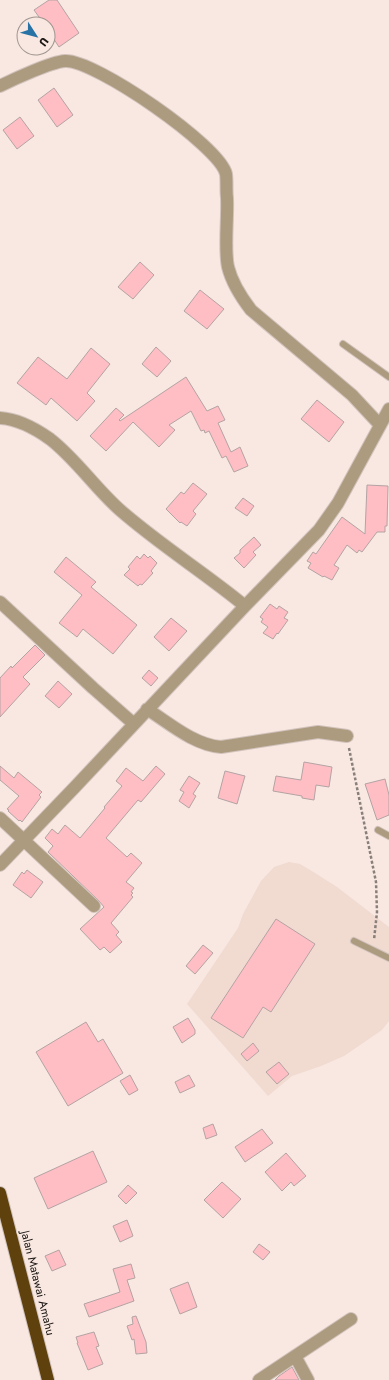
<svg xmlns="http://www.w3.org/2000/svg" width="389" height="1380" viewBox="0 0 389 1380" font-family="Jost,sans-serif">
  <rect width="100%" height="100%" fill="#f8e8e1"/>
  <path fill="#f1dad0" d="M289,862L300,864L315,873L337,887L389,927V1021L382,1030L344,1056L321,1066L292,1076L268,1096L187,1004L238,928L243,914L261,881L274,867Z"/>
  <path fill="#ffbdc4" stroke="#b4a3a4" d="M49,0H57L79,33L59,47L48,30V24H44L34,10Z
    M54,88L73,115L57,127L38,100Z
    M20,117L34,136L17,149L3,130Z
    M140,262L154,275L133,299L118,287Z
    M200,290L224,309L207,329L184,311Z
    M156,347L171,361L157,377L142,364Z
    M91,348L110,364L87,393L95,401L77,421L51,398L46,405L17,383L38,357L67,379Z
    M186,377L207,411L218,406L225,420L218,423L231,452L240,447L248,466L234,472L226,456L222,458L209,431L205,433L204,430L201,431L191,411L169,425L175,430L159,447L133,422L106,451L90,436L116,408L124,415L119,420L120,421Z
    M317,400L344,422L329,442L301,419Z
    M193,483L207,494L193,511L196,514L187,526L181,522L180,523L166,509L181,492L184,494Z
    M367,485L388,486L387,526H385V532H377L362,552L359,550L357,553L347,545L334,565L339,568L332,580L324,576L323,577L308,568L311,563L307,561L313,552L316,554L342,517L365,534Z
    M243,498L254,506L247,516L235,508Z
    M254,537L261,545L253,552L256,555L244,568L234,558L240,553V550Z
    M144,554L148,558L150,556L157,563L151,571L153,573L142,585L140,584L138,586L124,575L130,569L128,567L137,556L140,559Z
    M66,557L96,582L91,587L137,625L113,654L83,629L77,637L59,623L82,595L54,572Z
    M270,604L277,609L279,606L288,612L284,618L288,620L278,634L277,633L273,639L263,633L268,627L261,622L263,619L260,617Z
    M171,618L187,631L169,651L154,637Z
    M35,645L45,655L23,677L30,684L0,717V678L11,666L12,668Z
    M149,670L158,678L151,686L142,678Z
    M58,681L72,694L59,708L45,696Z
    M304,762L332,767L329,787L316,785L314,800L302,798V796L273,791L276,776L301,780Z
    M0,766L14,778L18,772L42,792L39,795L41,797L22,822L20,820L19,821L8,811L9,810L7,809L19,796L0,780Z
    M156,766L165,774L141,802L138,800L106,838L127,857L131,853L142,863L126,882L134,888L131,892L133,893L131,895L133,897L111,923L119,932L116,935L122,942L110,953L104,947L100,950L80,929L104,907L99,901L48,852L53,846L45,838L52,829L58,834L65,825L80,838L105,808L104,807L122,786L116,781L126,768L143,781Z
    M225,771L245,776L237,804L218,798Z
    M189,776L200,783L193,794L196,796L189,808L179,801L184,792L180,790Z
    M385,779L389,795V815L377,820L365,784Z
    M27,870L43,882L31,898L13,885L22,872L24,874Z
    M276,919L315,944L271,1012L263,1007L243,1038L211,1018Z
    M203,945L213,953L195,974L186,966Z
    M188,1018L195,1030V1034L182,1043L173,1027Z
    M86,1022L98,1042L103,1039L123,1073L68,1106L36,1052Z
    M253,1043L259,1051L247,1061L241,1054Z
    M279,1062L289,1074L277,1084L266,1072Z
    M130,1075L138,1090L129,1095L120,1081Z
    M189,1075L195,1086L180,1093L175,1082Z
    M213,1124L217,1135L206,1139L203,1128Z
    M262,1129L273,1143L245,1162L235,1147Z
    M93,1151L107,1182L48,1209L34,1178Z
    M286,1153L306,1176L294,1186L291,1182L282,1191L265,1172Z
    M222,1182L241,1199L223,1218L204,1200Z
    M128,1185L137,1193L126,1204L118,1196Z
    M127,1220L133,1236L120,1242L113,1226Z
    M259,1244L270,1252L263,1260L253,1252Z
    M59,1250L66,1265L52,1271L45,1256Z
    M131,1264L135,1278L127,1280L134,1301L89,1317L84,1304L120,1292L113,1269Z
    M188,1282L197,1307L180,1314L170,1289Z
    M136,1316L146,1342L147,1353L136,1354L134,1339L132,1340L127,1326L133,1324L132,1317Z
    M94,1332L99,1346L96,1347L103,1364L88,1370L77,1343H78L76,1337Z
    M292,1367L299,1380H275L279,1376Z"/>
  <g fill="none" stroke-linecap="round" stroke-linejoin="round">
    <defs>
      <path id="lane" d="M343,344L389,377
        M378,830L389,836
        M354,941L389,958"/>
      <path id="street" d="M0,86C14,79 51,62 65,61C94,59 220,146 226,174C227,181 226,190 227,198C228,218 224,249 228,267C232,283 241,297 251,310L352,395L380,425
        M0,418C17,419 36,429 50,439C76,459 95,488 120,510C160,545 205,573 245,606
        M0,602L93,688L134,724
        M147,709C169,723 194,745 221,747L318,732L347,736
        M0,818L94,906
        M0,865L75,787L245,606L319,530L338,503L389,409
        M295,1356L308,1380
        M259,1380L351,1319"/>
      <path id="highway" d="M0,1193L48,1380"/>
    </defs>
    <use href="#lane" stroke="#d1c3bc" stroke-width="8"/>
    <use href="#street" stroke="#d1c3bc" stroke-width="14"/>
    <use href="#highway" stroke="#d1c3bc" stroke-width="14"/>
    <path stroke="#897f7b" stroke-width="2.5" stroke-dasharray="3 2" stroke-linecap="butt" d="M349,748L376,882L377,912L374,940"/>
    <use href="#lane" stroke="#ad9b80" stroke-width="6"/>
    <use href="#street" stroke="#ad9b80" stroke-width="12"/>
    <use href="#highway" stroke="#5f410e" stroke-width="12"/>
  </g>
  <g text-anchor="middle" stroke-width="3.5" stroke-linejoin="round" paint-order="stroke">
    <g font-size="12" fill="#1d1816" stroke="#f8e8e1">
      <text transform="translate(38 1283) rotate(76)" y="4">Jalan Matawai Amahu</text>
    </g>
  </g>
  <g transform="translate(36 36) rotate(126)"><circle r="19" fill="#f8e8e1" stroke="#a09590"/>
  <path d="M0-3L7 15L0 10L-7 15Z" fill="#2873a6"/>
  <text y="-6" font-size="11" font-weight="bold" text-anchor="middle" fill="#1d1816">U</text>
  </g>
</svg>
